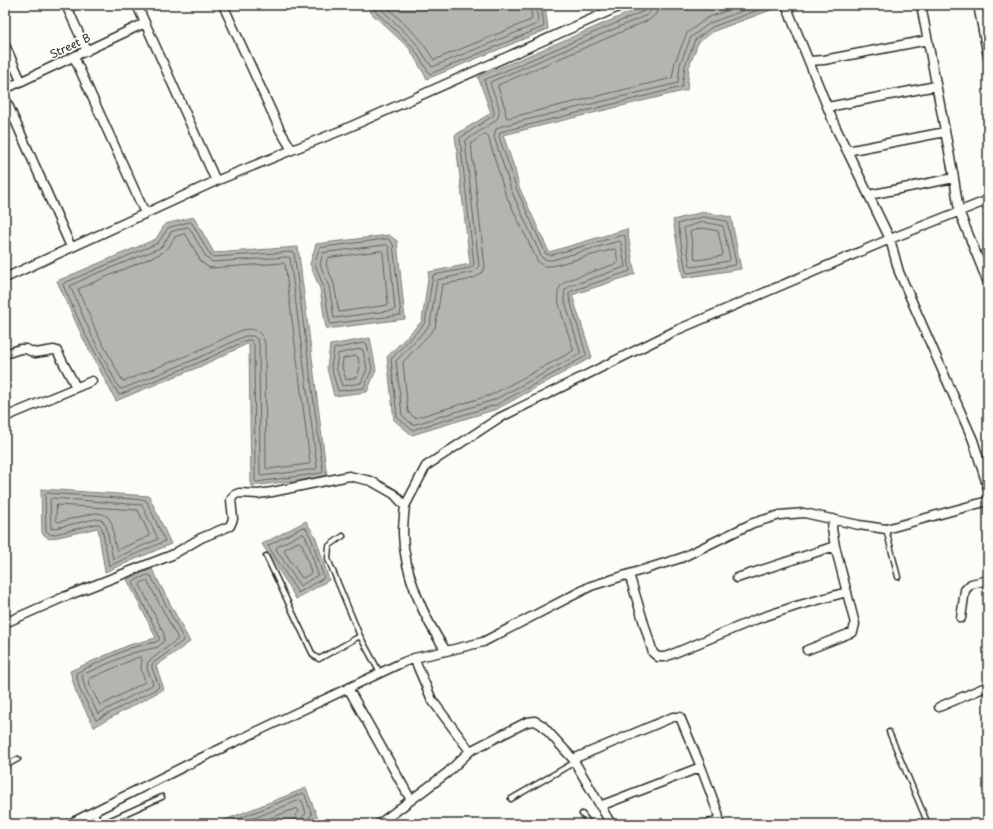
<svg xmlns="http://www.w3.org/2000/svg" width="993" height="829" viewBox="0 0 993 829" font-family="'Playpen Sans',sans-serif">
  <rect width="100%" height="100%" fill="#fdfcf7"/>
  <filter id="ink" filterUnits="userSpaceOnUse"><feTurbulence type="fractalNoise" baseFrequency=".025" numOctaves="2"/><feDisplacementMap in="SourceGraphic" scale="8" xChannelSelector="R" yChannelSelector="G"/><feConvolveMatrix kernelMatrix="1 2 1 2 8 2 1 2 1" color-interpolation-filters="sRGB"/></filter>
  <g filter="url(#ink)">
    <path fill="#b5b4b1" stroke="#7e7d7b" d="M369,5H545L548,29L427,79L409,48L371,13Z
      M647,5H778L779,7L714,31L698,43L689,67L687,90L503,135L515,170L519,187L549,252L627,229L635,274L572,295L592,357L497,409L412,435L394,420L387,357L422,321L429,272L470,264L455,135L491,113L478,77Z
      M703,212L731,217L741,269L683,278L673,220Z
      M194,217L214,253L298,247L327,477L251,486L249,343L199,367L137,392L116,401L83,338L57,281L156,239L165,224Z
      M389,235L397,241L405,319L326,329L320,289L310,264L316,244Z
      M370,338L376,370L367,392L334,396L327,368L330,345Z
      M41,489L149,496L171,544L105,572L98,528L49,539L42,533Z
      M306,521L316,538L329,580L296,599L287,583L262,544Z
      M152,569L190,642L156,666L164,689L94,727L76,692L70,671L129,645L156,638L127,579Z
      M306,788L318,819L305,824H217V823Z"/>
    <g fill="none" stroke-linecap="round" stroke-linejoin="round">
      <path stroke="#626261" stroke-width="1" d="M373,5L375,11L412,46L430,74L543,27L544,26L541,5
        M378,5L380,8L415,42L432,67L537,24L538,22L536,5
        M385,5L419,38L434,60L531,20L532,19L530,5
        M647,5V8L644,11L484,80L494,111V115L460,138L474,265L470,268L433,275L425,323L391,359L397,417L412,430L496,405L586,356V354L569,297V293L572,291L630,271L625,236L623,235L551,255L546,254L516,188L511,171L499,137L500,132L682,87L685,66L695,40L712,27L772,5
        M652,5L651,11L647,15L490,82C492,94 506,111 495,121L465,141L479,266L473,272L437,280L430,325L396,361L402,415L413,425L494,400L580,354V351L564,298L565,290L570,286L625,267L621,243L619,241L552,260H547L542,258L511,190L506,173L494,137L496,129L501,126L678,83L680,64L691,37L710,23L758,5
        M658,5L656,14L649,20L498,85V87L505,108L506,117L508,118L672,78L675,62L687,33L707,18L741,5
        M485,134L488,136L505,193L538,262L544,266H552L614,249L616,250L618,263L568,280C563,283 559,286 558,292C556,302 570,337 573,349V351L491,395L415,418L408,412L403,362L435,328L442,285C456,280 479,283 485,267L471,144Z
        M703,217L727,221L736,263L735,265L688,273L686,272L678,224Z
        M190,222L192,223L210,255L213,257L292,252L294,253L323,471L322,473L257,482L255,481L254,345L251,340H247L198,363L119,395L86,336L63,285L64,283L158,243L168,228Z
        M703,222L723,226L730,259L729,261L692,267L690,266L684,228Z
        M188,227L190,229L206,257L212,262L288,257L290,258L317,467L316,469L262,476L260,475L259,344L257,339L253,336H245L196,359L122,389L119,388L91,334L70,286L88,277L160,248L163,245L171,232Z
        M703,228L718,231L723,254L722,256L697,260L695,259L690,232Z
        M185,234L187,236L201,262L210,268L283,263L285,264L310,462L309,464L268,469L266,468L265,344C263,332 254,327 242,330L193,353L124,381L122,380L96,331L78,289L162,253L168,248L175,237Z
        M388,239L393,244L401,315L330,324L324,288L315,264L319,248Z
        M387,245L389,247L395,310L334,318L329,287L320,264L323,253Z
        M382,251L383,253L388,305L339,312L334,284L326,264L328,258Z
        M365,343L367,344L372,369L364,388L338,391L331,367L334,349Z
        M361,349L363,350L367,369L361,383L342,386L336,367L338,354Z
        M356,356L358,357L360,368L357,377L346,380L342,367L343,359Z
        M47,493L146,500L165,541L109,566L102,528L99,524H96L51,535L46,531L45,495Z
        M52,498L142,505L158,539L113,559L106,526L102,520L95,519L51,529L50,500Z
        M57,505L138,510L150,536L117,550C110,537 119,513 95,513L58,522L56,520Z
        M303,527L306,528L312,540L324,578L298,593L268,546Z
        M301,534H304L308,542L318,575L300,586L276,549L277,547Z
        M299,542L302,544L311,572L310,574L303,578L301,577L284,551L285,549Z
        M148,575L151,576L184,640L152,664V668L159,686L158,688L96,720L80,690L76,673L130,648L156,642L159,640V636L133,583L134,581Z
        M146,581L148,582L178,639L148,662L147,669L153,683L152,685L98,714L85,688L82,675L132,653L158,647L164,641V634L140,585L141,583Z
        M140,657L142,659L141,668L145,682L102,705H100L90,686L89,679L134,659Z
        M225,824L303,793L305,795L312,815L306,820L305,824
        M239,824L300,800L302,801L306,813L301,819L300,824
        M255,824L297,808L299,811L295,818L294,824"/>
      <defs>
        <path id="service" d="M886,529L898,577
          M343,536L329,546L328,559L360,636L380,673
          M266,556L313,655L319,659L360,636
          M889,732L928,824
          M5,766L18,759
          M511,799L575,762
          M94,811L100,824
          M582,814L590,824
          M102,824L162,797"/>
        <path id="minor" d="M66,5L87,51
          M137,5L216,181
          M786,5L835,126L890,239L899,272L973,440L988,488
          M921,5L954,178L959,211L988,283
          M978,5L988,57
          M5,45L21,81
          M74,57L145,213
          M809,61L824,60L928,40
          M5,89L145,23
          M5,98L71,247
          M828,107L936,86
          M292,150L345,129L623,5
          M847,151L945,132
          M869,195L954,178
          M5,278L216,181L292,150L280,130L223,5
          M5,354L20,349H26L35,353L54,350L57,351L76,387
          M5,417L92,381
          M405,506L426,466L499,418L677,330L890,239L988,200
          M629,574L653,653L658,657H665L757,619L796,606L847,592
          M737,578L835,546
          M961,618L965,590L971,584L988,580
          M5,623L64,597L172,555L201,538L230,526L233,519L231,500L234,495L239,493L258,494L272,492L349,476L371,481L394,494L405,506C404,515 403,524 403,534C404,574 424,618 446,651
          M807,650L853,632L855,624L835,546L832,529L833,519
          M414,658L432,700L470,751
          M348,688L411,800
          M939,707L988,686
          M573,759L673,717H680L701,767L718,813L719,819L709,824
          M600,806L701,767
          M69,824L199,759L399,664L414,658L446,651L483,642L591,586L681,558L753,523L780,515L804,513L859,525L886,529L988,501
          M379,824L447,773L470,751L527,722L535,721L542,725L573,759L611,824"/>
      </defs>
      <use href="#service" stroke="#2b2b2b" stroke-width="7"/>
      <use href="#minor" stroke="#2b2b2b" stroke-width="11"/>
      <use href="#service" stroke="#fdfcf7" stroke-width="4"/>
      <use href="#minor" stroke="#fdfcf7" stroke-width="8"/>
    </g>
  </g>
  <g text-anchor="middle" stroke-width="3.5" stroke-linejoin="round" paint-order="stroke">
    <g font-size="11" fill="#2b2b2b" stroke="#fdfcf7">
      <text transform="translate(70 46) rotate(-25)" y="4">Street B</text>
    </g>
  </g>
  <rect width="993" height="829" fill="none" stroke="#fdfcf7" stroke-width="20"/>
  <rect x="10" y="10" width="973" height="809" fill="none" stroke="#2b2b2b" stroke-width="1.5" filter="url(#ink)"/>
</svg>
